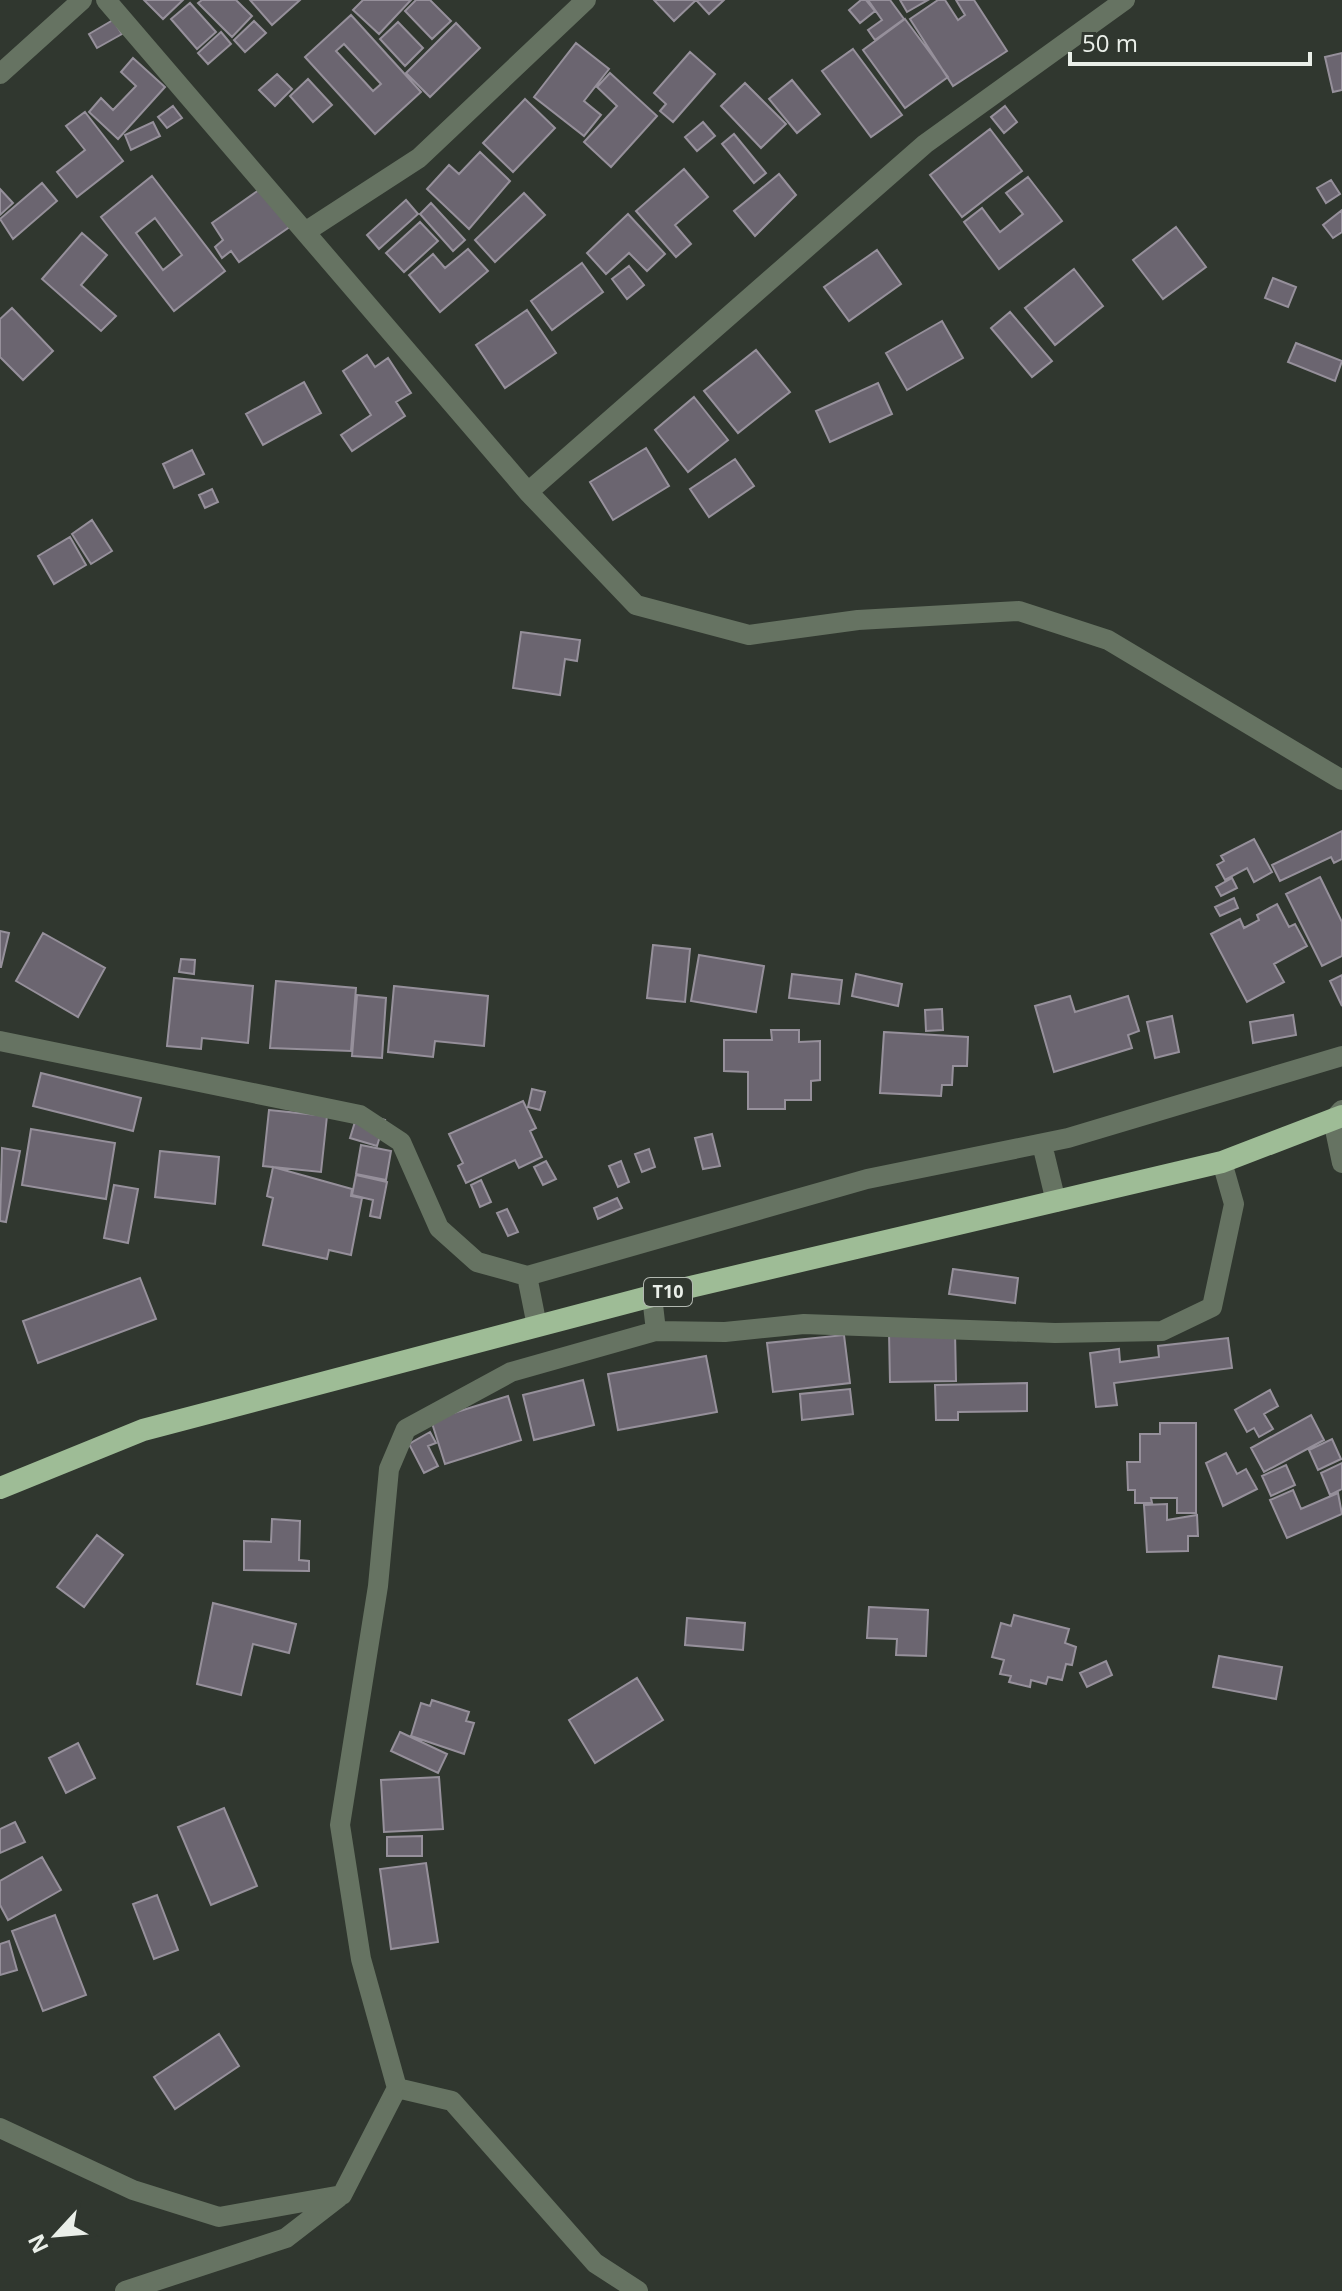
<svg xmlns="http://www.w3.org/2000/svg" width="1342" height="2291" viewBox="0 0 1342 2291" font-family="'Open Sans',sans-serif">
  <rect width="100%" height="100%" fill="#30372f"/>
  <path fill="#6b6570" stroke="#96909b" stroke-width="2" fill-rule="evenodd" d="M144,0H183L163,19Z
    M202,0H236L252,16L232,37L198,3Z
    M250,0H300L272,25Z
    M363,0H411L379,34L353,10Z
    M416,0H430L451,21L432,39L405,11Z
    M654,0H696L674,21Z
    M696,0H724L709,14Z
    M861,0H866L875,11L860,23L849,10Z
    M868,0H890L904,19L875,40L868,30L882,20Z
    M900,0H928L907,12Z
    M938,0H945L958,20L965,15L956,0H974L1007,51L953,86L910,19Z
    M190,3L216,32L197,49L171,19Z
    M351,15L421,92L375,134L305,57ZM344,44L381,84L373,91L336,51Z
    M905,19L948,77L905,108L863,50Z
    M113,20L122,34L97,48L89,34Z
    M254,21L266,33L245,52L234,40Z
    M398,22L423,48L405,66L380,39Z
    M456,23L480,48L430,97L406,73Z
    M221,32L231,44L208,64L198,53Z
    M576,43L609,69L584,101L601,115L584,136L534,97Z
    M853,49L902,115L871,137L822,71Z
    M690,52L715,74L673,122L660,111L666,104L654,93Z
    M1342,53V90L1333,92L1325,57Z
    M133,58L165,87L118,139L89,112L101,98L113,110L136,86L121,72Z
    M610,73L657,116L611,167L584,142L617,106L597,87Z
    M277,74L292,89L275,106L259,90Z
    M308,79L332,105L313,122L290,96Z
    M792,80L820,114L797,133L769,99Z
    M745,83L786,124L761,148L721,106Z
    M525,99L555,128L513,172L483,143Z
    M173,106L182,118L167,128L158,117Z
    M1005,106L1017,122L1004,133L991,117Z
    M85,112L123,161L77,197L57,172L85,150L66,126Z
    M153,122L160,136L131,150L125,135Z
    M703,122L715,136L697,151L685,137Z
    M990,129L1022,171L962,217L930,175Z
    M734,134L766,173L754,183L722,144Z
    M480,152L510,181L469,229L427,189L449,165L459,174Z
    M684,169L708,197L675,225L691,244L676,257L636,211Z
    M779,174L796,195L755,236L734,211Z
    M152,176L225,271L174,311L101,217ZM155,218L182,255L163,270L136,233Z
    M1028,177L1062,221L999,269L964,222L982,208L1000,232L1023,214L1006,193Z
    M1331,180L1340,194L1326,203L1317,188Z
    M42,183L57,201L13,239L0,219Z
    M263,187L291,226L239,262L231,251L222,258L215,247L223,240L212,223Z
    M0,189L13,203L0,215Z
    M524,193L545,215L495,262L475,240Z
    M406,200L418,214L379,249L367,235Z
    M431,203L465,240L453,251L420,214Z
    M1342,210V232L1333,238L1323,225Z
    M628,214L665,254L647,271L629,253L606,274L587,253Z
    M420,222L438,241L404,272L386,253Z
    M1176,227L1206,267L1163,299L1133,260Z
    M82,233L107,255L81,285L116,316L101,331L42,279Z
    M468,249L488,271L440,312L409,275L433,254L445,268Z
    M877,250L901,284L849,321L824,287Z
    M582,263L603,292L552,330L531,301Z
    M629,266L644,285L627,299L612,279Z
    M1074,269L1103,306L1055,345L1025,308Z
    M1273,278L1296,287L1288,307L1265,298Z
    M12,308L53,351L23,380L0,357V319Z
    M527,310L556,353L505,388L476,345Z
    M1010,312L1052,361L1032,377L991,328Z
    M942,321L963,358L907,390L886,353Z
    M1296,343L1342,361L1335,381L1288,362Z
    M756,350L790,392L738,433L704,391Z
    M367,355L375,367L388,358L411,393L396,402L405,416L352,451L341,435L371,415L343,371Z
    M304,382L321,413L263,445L246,414Z
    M878,383L892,414L830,442L816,411Z
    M694,397L728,440L688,472L655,430Z
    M646,448L669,486L613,520L590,482Z
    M192,450L204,474L174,488L163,464Z
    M735,459L754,486L709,517L690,489Z
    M212,489L218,502L205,508L199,495Z
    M92,520L112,551L91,564L72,534Z
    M70,537L86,565L54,584L38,556Z
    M521,632L580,640L577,661L565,659L560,695L513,688Z
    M1342,831V859L1334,863L1331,857L1280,881L1272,865Z
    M1254,839L1272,872L1254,882L1247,868L1225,880L1217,865L1224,861L1221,856Z
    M1320,877L1342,922V956L1322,966L1286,894Z
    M1232,878L1237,888L1221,896L1216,887Z
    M1234,898L1238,908L1220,916L1215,907Z
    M1277,904L1289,927L1295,924L1307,946L1274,964L1284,982L1247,1002L1211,934L1240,919L1244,928L1259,920L1257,915Z
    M0,931L9,933L1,967H0Z
    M43,933L105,968L78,1017L16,981Z
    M653,945L690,949L685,1002L647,998Z
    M699,955L764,966L756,1012L691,1001Z
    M181,959L195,960L194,974L179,972Z
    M792,974L842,980L839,1004L789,998Z
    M856,974L902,984L898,1006L852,996Z
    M1342,975V1006L1330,981Z
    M174,978L253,986L248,1043L202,1038L201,1049L167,1046Z
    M276,981L356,988L351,1051L270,1048Z
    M394,986L488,996L484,1046L435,1041L433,1057L388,1052Z
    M357,995L386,998L382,1058L352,1056Z
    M1070,996L1075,1012L1128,996L1139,1031L1128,1035L1132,1048L1054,1072L1035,1006Z
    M942,1009L943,1030L926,1031L925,1010Z
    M1293,1015L1296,1035L1253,1043L1250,1022Z
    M1172,1016L1179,1052L1155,1058L1147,1022Z
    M771,1030H799V1042L820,1041V1080L811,1081V1100H785V1109H748V1072L724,1071V1040H772Z
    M884,1032L968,1037L967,1066H953L952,1085H942L941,1096L880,1093Z
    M41,1073L141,1098L133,1131L33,1106Z
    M532,1089L545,1092L540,1110L528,1107Z
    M523,1101L536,1128L530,1131L542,1157L519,1168L515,1160L466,1183L458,1166L463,1163L449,1134Z
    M269,1110L327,1116L321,1172L263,1166Z
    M358,1112L385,1120L377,1146L350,1138Z
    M31,1129L115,1143L106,1199L22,1185Z
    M712,1134L720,1166L703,1169L695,1138Z
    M361,1145L391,1151L386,1180L356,1174Z
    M2,1148L20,1151L6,1222L0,1221Z
    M649,1149L655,1167L642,1172L635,1154Z
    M160,1151L219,1157L215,1204L155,1197Z
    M546,1161L556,1179L543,1185L534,1167Z
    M621,1161L629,1182L618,1187L609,1166Z
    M273,1167L352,1189L351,1196L362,1198L351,1255L329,1250L327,1259L263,1245L273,1198L267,1196Z
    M356,1175L387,1182L380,1218L370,1216L373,1200L352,1195Z
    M481,1180L491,1202L480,1207L471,1185Z
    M114,1185L138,1189L128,1243L104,1238Z
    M617,1198L622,1208L598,1219L594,1208Z
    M507,1209L518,1232L508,1236L497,1213Z
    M953,1269L1018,1278L1015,1303L949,1294Z
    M140,1278L156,1319L38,1363L23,1321Z
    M889,1332H955L956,1381L890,1382Z
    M844,1335L850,1383L773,1392L767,1343Z
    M1228,1338L1232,1368L1114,1383L1117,1405L1096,1407L1090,1353L1119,1349L1120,1362L1159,1357L1158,1346Z
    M706,1356L717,1412L618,1430L608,1374Z
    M583,1380L594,1425L534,1440L523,1395Z
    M1027,1383V1411L958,1412V1420H936L935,1385Z
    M850,1389L853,1414L802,1420L800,1394Z
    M1270,1390L1278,1406L1264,1414L1273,1429L1259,1437L1254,1428L1247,1432L1235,1410Z
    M508,1396L521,1440L445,1464L431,1420Z
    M1311,1415L1324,1440L1264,1472L1251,1448Z
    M1160,1423H1196V1513H1177V1498H1151L1152,1503H1135V1490H1128L1127,1462H1140V1434H1160Z
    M430,1432L436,1443L428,1446L438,1466L424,1473L409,1444Z
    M1332,1439L1341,1459L1318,1470L1309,1450Z
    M1226,1453L1237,1474L1246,1469L1257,1489L1223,1506L1206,1463Z
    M1342,1463V1489L1330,1495L1321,1473Z
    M1286,1465L1295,1485L1271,1496L1262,1476Z
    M1293,1490L1301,1509L1338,1493L1342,1514L1287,1538L1270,1500Z
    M1167,1504V1520L1197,1515L1198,1536H1188V1551L1147,1552L1144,1505Z
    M272,1519L300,1521L299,1560L309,1561V1571L244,1570V1541L271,1542Z
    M97,1535L123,1555L84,1607L57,1587Z
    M213,1603L296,1624L289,1653L253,1644L241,1695L197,1684Z
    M869,1607L928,1610L926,1656L896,1655L897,1639L867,1638Z
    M1014,1615L1069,1629L1065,1643L1076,1647L1072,1665L1066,1664L1062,1680L1048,1677L1046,1684L1031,1680L1030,1687L1009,1682L1011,1676L1000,1674L1004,1660L992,1657L1001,1623L1011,1626Z
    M687,1618L745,1623L743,1650L685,1645Z
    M1219,1656L1282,1667L1276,1699L1213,1687Z
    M1106,1661L1112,1675L1087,1687L1080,1673Z
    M637,1678L663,1720L595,1763L569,1720Z
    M432,1700L469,1712L466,1721L474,1723L464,1754L411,1736L421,1703L430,1706Z
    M400,1732L447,1754L438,1773L391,1751Z
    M78,1743L95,1778L66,1793L49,1758Z
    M439,1777L443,1829L384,1832L381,1780Z
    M224,1808L257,1886L211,1905L178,1827Z
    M15,1822L25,1842L0,1853V1829Z
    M422,1836V1856H387V1837Z
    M42,1857L61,1890L8,1920L0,1905V1881Z
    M426,1863L438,1942L391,1949L380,1869Z
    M157,1895L178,1950L154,1959L133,1904Z
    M55,1915L86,1995L43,2011L12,1931Z
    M9,1941L17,1970L0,1975V1944Z
    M219,2034L239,2066L175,2109L154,2077Z"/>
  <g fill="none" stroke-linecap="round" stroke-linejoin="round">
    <path stroke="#667362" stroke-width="20" d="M106,0L528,492L636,605L749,635L858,620L1019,611L1108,640L1342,780
      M0,74L82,0
      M305,232L419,158L586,0
      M528,492L925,144L1125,0
      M0,1041L360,1115L401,1142L439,1228L477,1262L527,1276L537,1326
      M1342,1110L1333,1120L1342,1163
      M1042,1144L1056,1202
      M527,1276L867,1179L1068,1138L1342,1056
      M656,1331L725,1332L804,1324L1055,1333L1162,1331L1212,1307L1234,1204L1222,1162
      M397,2088L452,2101L595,2263L638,2291
      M0,2128L133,2190L219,2217L342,2195L397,2088L361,1959L340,1825L378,1586L389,1469L406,1429L511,1372L656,1331L652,1296
      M125,2291L286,2238L339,2197"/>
    <path stroke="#9ebc96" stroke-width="22" d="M0,1488L143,1430L652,1296L1222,1162L1342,1116"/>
  </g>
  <g text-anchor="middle" stroke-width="8" stroke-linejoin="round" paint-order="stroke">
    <rect fill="#30372f" stroke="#b2b8b1" stroke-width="2" x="644" y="1278" width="48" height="28" rx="6"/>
    <g font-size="18" font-weight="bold" fill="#eaefe9">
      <text x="668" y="1298">T10</text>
    </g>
  </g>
  <g transform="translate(56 2235) rotate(244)" stroke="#30372f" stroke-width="6" paint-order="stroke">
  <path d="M0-6L14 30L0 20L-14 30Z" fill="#eaefe9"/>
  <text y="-12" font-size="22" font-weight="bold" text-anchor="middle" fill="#eaefe9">N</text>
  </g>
  <path d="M1070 52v12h240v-12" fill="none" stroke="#eaefe9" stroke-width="4"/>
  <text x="1082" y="52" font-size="24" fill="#eaefe9" stroke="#30372f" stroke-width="6" paint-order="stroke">50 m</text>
</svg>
